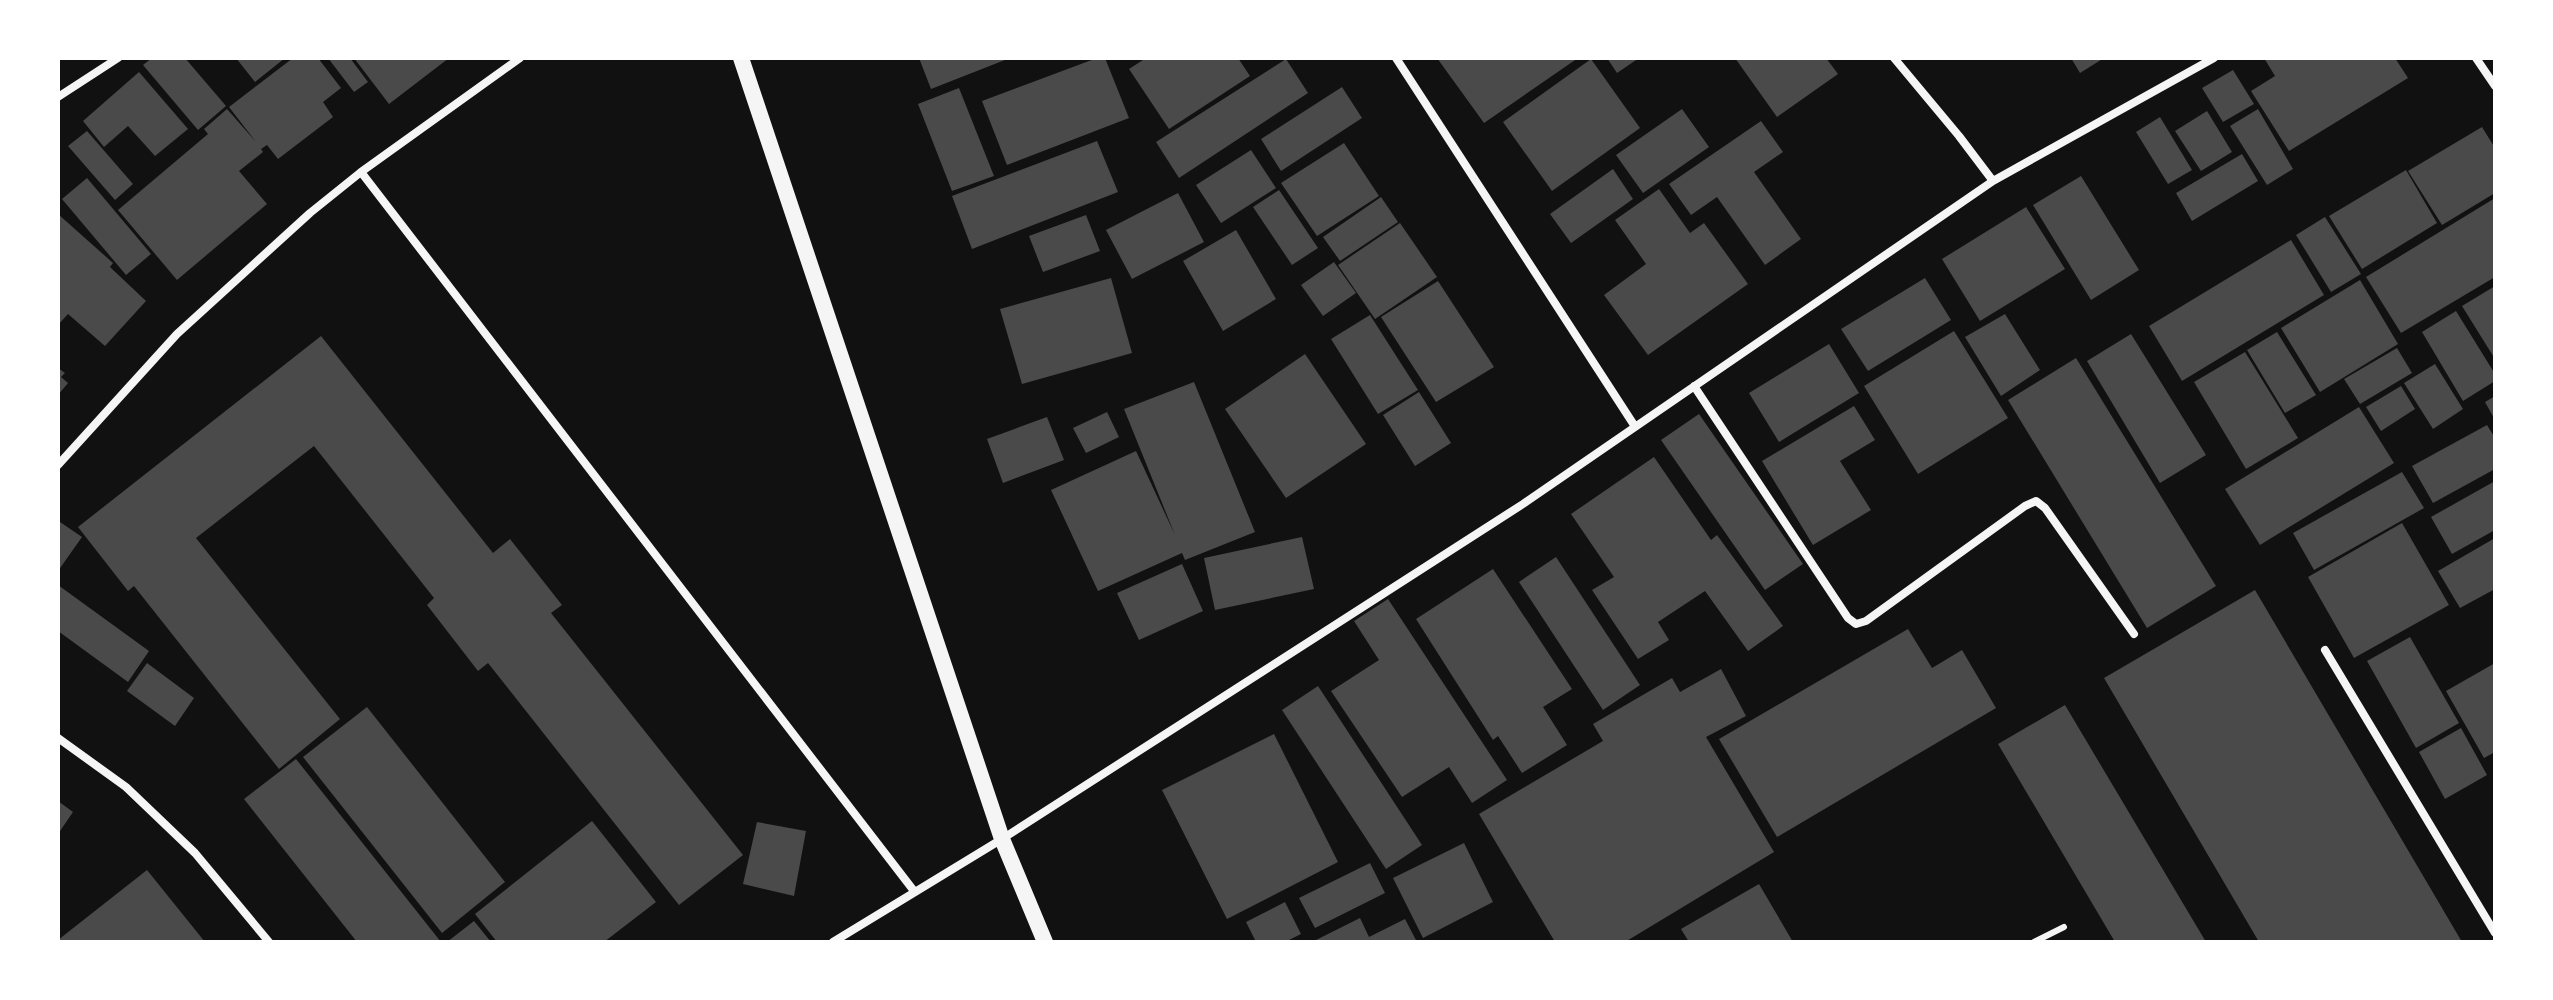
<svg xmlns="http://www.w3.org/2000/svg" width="2553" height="1000" viewBox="0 0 2553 1000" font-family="'Work Sans',sans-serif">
  <rect width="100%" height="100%" fill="#111"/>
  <path fill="#4a4a4a" d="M152,58H185L226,106L198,130L143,65Z
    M236,58H285L255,82Z
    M293,58H318L341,88L323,102L333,117L278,159L267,145L261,149L263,152L239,171L267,204L177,280L118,210L208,134L204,129L227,109L256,142L229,107Z
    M328,58H350L368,82L354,92Z
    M354,58H449L389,104Z
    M919,58H1010L931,89Z
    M1097,58H1105L1129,118L1007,165L982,101Z
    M1146,58H1238L1250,76L1169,129L1129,69Z
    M1437,58H1578L1484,123Z
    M1607,58H1639L1617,73Z
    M1735,58H1826L1838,74L1777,117Z
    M2071,58H2104L2080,73Z
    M2264,58H2395L2408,78L2289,151L2251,91L2275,76Z
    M1286,59L1308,93L1179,178L1156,142Z
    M1591,59L1640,128L1552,191L1503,122Z
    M2233,70L2254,104L2223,122L2202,88Z
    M139,72L188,129L155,156L128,126L104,147L83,121Z
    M1342,87L1362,118L1281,171L1261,139Z
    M959,88L994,176L952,191L918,104Z
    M1682,109L1709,147L1643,193L1616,155Z
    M2258,109L2293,169L2267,185L2230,126Z
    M2207,111L2232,152L2201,171L2175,131Z
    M2160,117L2192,170L2168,184L2136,132Z
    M1761,121L1783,152L1754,172L1801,239L1765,265L1717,197L1691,215L1669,184Z
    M2482,127L2495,148V193L2442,225L2408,171Z
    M87,131L133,184L115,200L68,146Z
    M1097,141L1118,192L972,249L952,196Z
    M1344,143L1379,196L1317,236L1281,183Z
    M1251,150L1276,188L1221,223L1196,185Z
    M2242,154L2258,181L2192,221L2176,193Z
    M1613,169L1633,199L1571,243L1550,214Z
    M2406,170L2437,223L2362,269L2329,216Z
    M2081,176L2139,270L2091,300L2033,205Z
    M87,178L151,254L126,275L62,199Z
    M1659,189L1690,233L1704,223L1748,284L1648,355L1604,295L1646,264L1615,220Z
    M1279,190L1318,248L1292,265L1253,207Z
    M1178,193L1204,242L1132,279L1106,230Z
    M1381,197L1398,222L1340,261L1323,237Z
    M2495,198V277L2401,333L2366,277Z
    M2026,207L2065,269L1980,321L1942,259Z
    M58,214L113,263L110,267L146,301L105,346L68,314L58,325Z
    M1086,215L1100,251L1043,272L1029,236Z
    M2325,217L2361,274L2331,292L2296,235Z
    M1400,223L1437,277L1375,319L1338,265Z
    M1236,230L1276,299L1223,331L1183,261Z
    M2291,240L2324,295L2182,381L2149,326Z
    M1334,262L1356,293L1323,316L1301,285Z
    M1111,278L1132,353L1022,384L1000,309Z
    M1925,278L1951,320L1868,371L1841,329Z
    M2360,280L2398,344L2320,392L2281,328Z
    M1438,281L1494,367L1436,402L1381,317Z
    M2495,286V359L2462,306Z
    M2456,311L2495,374V381L2463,401L2422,332Z
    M2005,314L2040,370L2001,396L1965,337Z
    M1370,315L1418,390L1378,414L1331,339Z
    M1954,331L2008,418L1918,474L1864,386Z
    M2277,332L2316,395L2285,413L2247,350Z
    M2131,334L2206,455L2160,483L2087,361Z
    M321,336L493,553L510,539L562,605L551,613L743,855L679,905L488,663L478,671L427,605L434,598L314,446L196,538L340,719L279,769L134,586L128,591L78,527Z
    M1829,344L1859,393L1779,442L1749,393Z
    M2397,348L2412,373L2360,404L2344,379Z
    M2245,352L2298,438L2246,469L2194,382Z
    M1305,354L1366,444L1286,498L1225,409Z
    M2076,358L2216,586L2147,628L2008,400Z
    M2435,364L2463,409L2433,429L2404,383Z
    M58,368L65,373L61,377L68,383L58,395Z
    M1194,382L1255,532L1185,560L1182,553L1098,591L1051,490L1136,451L1175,535L1124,409Z
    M2401,386L2415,409L2381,431L2366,407Z
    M1419,392L1451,443L1415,466L1383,415Z
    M2495,396V420L2485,402Z
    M1854,406L1875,440L1840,461L1871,510L1813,545L1762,461Z
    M2359,407L2394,463L2260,545L2225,489Z
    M1107,412L1119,437L1086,453L1073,428Z
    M1699,414L1803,564L1765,590L1661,440Z
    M1047,417L1064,460L1003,483L987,439Z
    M2487,425L2495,438V469L2433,503L2412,466Z
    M1654,457L1711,540L1717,535L1783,626L1748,651L1705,591L1658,622L1669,640L1638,659L1592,590L1614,577L1571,514Z
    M2402,472L2424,508L2314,570L2293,533Z
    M2495,481V530L2452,554L2431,517Z
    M60,522L82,537L58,571V526Z
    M2402,523L2449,605L2354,658L2308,577Z
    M1302,537L1314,589L1215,610L1204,558Z
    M2495,538V589L2460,608L2438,571Z
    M1556,557L1640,685L1603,710L1519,582Z
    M1182,564L1203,611L1139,640L1117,593Z
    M1493,569L1572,689L1543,707L1567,745L1522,773L1498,736L1493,740L1416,619Z
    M58,585L149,651L128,682L58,631Z
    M2255,590L2462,942H2259L2104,678Z
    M1388,599L1507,780L1472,803L1449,767L1402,797L1331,691L1379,660L1354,621Z
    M1908,629L1932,668L1962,650L1996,708L1777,837L1719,739Z
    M2410,637L2459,723L2416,748L2367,661Z
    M147,663L194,698L175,726L127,691Z
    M2495,663V752L2484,758L2446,691Z
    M1721,669L1746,716L1706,737L1774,852L1625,942H1555L1479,814L1603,741L1593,724L1672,678L1680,692Z
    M1318,686L1422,845L1386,869L1282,710Z
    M2065,705L2206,942H2115L1998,744Z
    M367,707L505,882L442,933L303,757Z
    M2461,728L2487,775L2445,799L2419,752Z
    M1274,734L1338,862L1227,919L1162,790Z
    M296,759L441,942H357L244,799Z
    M58,801L73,812L58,834Z
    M592,821L656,902L604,942H497L475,914Z
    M757,822L806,831L794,896L743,884Z
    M1464,843L1493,902L1423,938L1393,878Z
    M1370,863L1385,893L1315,928L1299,898Z
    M147,870L205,942H58V940Z
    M1759,884L1793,942H1689L1681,929Z
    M1285,902L1301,934L1285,942H1256L1246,922Z
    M1360,918L1369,937L1405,919L1417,942H1312Z
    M474,921L491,942H447Z"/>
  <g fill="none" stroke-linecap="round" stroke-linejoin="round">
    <path stroke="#f5f5f5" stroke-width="6" d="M2034,942L2064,927"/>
    <path stroke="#f5f5f5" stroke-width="8" d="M1396,58L1634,425
      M1894,58L1959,136L1993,181
      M2476,58L2495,86
      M58,97L118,58
      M361,172L914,891
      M1694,386L1848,618L1856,624L1866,621L2025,506L2036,501L2045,508L2134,634
      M58,465L177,334L310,213L361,172L520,58
      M2325,650L2495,933
      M58,738L126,787L195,853L269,942
      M833,942L1002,839L1523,504L1993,181L2214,58"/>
    <path stroke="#f5f5f5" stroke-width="16" d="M741,58L1002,839L1045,942"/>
  </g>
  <rect width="2553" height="1000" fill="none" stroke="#ffffff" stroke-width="120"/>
</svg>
